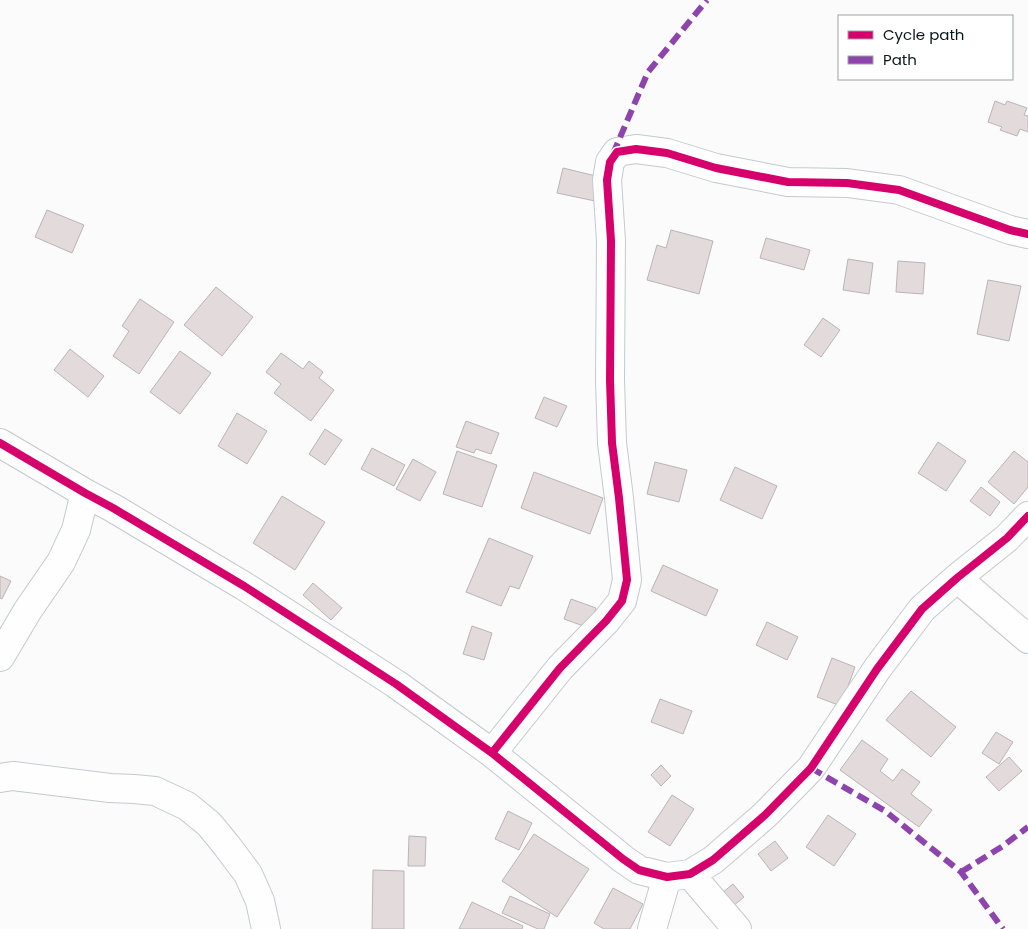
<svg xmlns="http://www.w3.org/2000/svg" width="1028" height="929" viewBox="0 0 1028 929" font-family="Poppins,sans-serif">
  <rect width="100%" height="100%" fill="#fbfbfb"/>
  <path fill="#e3dadc" stroke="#bab4b5" d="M995,101L1005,105L1007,101L1027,108L1024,115L1028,116V132L1020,129L1017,136L1000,130L1002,127L988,122Z
    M563,168L600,177L595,201L557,193Z
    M47,210L84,225L72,253L35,237Z
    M671,230L713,241L699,294L647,280L657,245L666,248Z
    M766,238L810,250L804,270L760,258Z
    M848,259L873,263L869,294L843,290Z
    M898,261L925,263L923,294L896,292Z
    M988,280L1021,286L1009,341L977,334Z
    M216,287L253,317L222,356L184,325Z
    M140,299L174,322L139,374L113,356L129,331L122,326Z
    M823,318L840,330L821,357L804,345Z
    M70,349L104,376L88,397L54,370Z
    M180,351L211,373L180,414L150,392Z
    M281,353L303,369L309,361L323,372L319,378L334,390L311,421L274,393L281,384L266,372Z
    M544,397L567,406L557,427L535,418Z
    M237,413L267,431L247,464L218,446Z
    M466,421L499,433L491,454L476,449L474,453L456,447Z
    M325,429L342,440L325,465L309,454Z
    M938,442L966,461L946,491L918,473Z
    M372,448L405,465L394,486L361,469Z
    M457,451L497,465L482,507L443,494Z
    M1014,451L1028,462V487L1014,504L988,482Z
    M413,459L436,472L420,501L396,489Z
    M655,462L687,470L679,502L647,494Z
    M735,467L777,486L762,519L720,500Z
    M534,472L603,498L590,534L521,508Z
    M981,487L1000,502L990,516L970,501Z
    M282,496L325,522L295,570L253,543Z
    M489,538L533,556L519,589L510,586L501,606L466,592Z
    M663,565L718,590L706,616L651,591Z
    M0,576L11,581L2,599L0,598Z
    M313,583L342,608L331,620L303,595Z
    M571,599L596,608L589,628L564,619Z
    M767,622L798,637L787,660L756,645Z
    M472,626L492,633L484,660L463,654Z
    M832,658L855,667L841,706L817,697Z
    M911,691L956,727L931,757L886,720Z
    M660,699L692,711L683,734L651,722Z
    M996,732L1013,742L999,764L982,753Z
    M862,740L888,759L880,771L893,781L902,769L920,782L911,794L932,810L919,827L840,770Z
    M1009,757L1022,771L999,791L986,777Z
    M661,765L671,776L661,786L651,775Z
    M672,795L694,809L670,846L648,832Z
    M508,811L532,823L519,850L495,839Z
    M828,815L856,834L834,866L806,847Z
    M534,834L589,869L557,917L502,881Z
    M409,836L426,837L425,866H408Z
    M775,841L788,858L771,871L758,854Z
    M373,870L404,871V929H372Z
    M733,884L744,897L727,911L716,898Z
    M613,888L643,904L630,929H604L594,923Z
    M510,896L550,914L544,929H538L502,913Z
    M472,902L523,926L522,929H459Z"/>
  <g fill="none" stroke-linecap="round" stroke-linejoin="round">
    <defs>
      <path id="minor" d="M0,443L85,493L113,508L244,586L396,684L492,753L623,859L639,870L667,877L690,874L713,860L765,815L811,768L877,669L922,609L957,578L1007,538L1028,516
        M957,578L1028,639
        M0,657L28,610L61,562L76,530L85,493
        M492,753L560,668L606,621L622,601L627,580L619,498L612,443L610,380L611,241L607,180L610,162L617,152L636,149L667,153L716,168L788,182L847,183L899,190L1010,230L1028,234
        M0,778L13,776L110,788L134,789L155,791L187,806L209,824L227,846L248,874L260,901L266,929
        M690,874L737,929
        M652,929L667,877"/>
    </defs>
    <use href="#minor" stroke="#c3cacd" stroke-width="30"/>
    <use href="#minor" stroke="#fefefe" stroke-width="28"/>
    <path stroke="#8e44ad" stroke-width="6" stroke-dasharray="12 6" stroke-linecap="butt" d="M613,154L648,72L707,0
      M811,768L885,811L961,872L1003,929
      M961,872L1003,846L1028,827"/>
    <defs>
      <path id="cycleway" d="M0,443L85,493L113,508L244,586L396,684L492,753L623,859L639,870L667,877L690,874L713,860L765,815L811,768L877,669L922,609L957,578L1007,538L1028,516
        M492,753L560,668L606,621L622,601L627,580L619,498L612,443L610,380L611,241L607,180L610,162L617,152L636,149L667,153L716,168L788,182L847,183L899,190L1010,230L1028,234"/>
    </defs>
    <use href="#cycleway" stroke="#fff" stroke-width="11"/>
    <use href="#cycleway" stroke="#d6006c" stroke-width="8"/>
  </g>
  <rect x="838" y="15" width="175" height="65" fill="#ffffff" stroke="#9da2a4"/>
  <rect x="848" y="31" width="25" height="8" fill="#d6006c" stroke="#9da2a4"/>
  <text x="883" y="40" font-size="15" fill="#09161b">Cycle path</text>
  <rect x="848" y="56" width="25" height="8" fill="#8e44ad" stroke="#9da2a4"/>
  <text x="883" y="65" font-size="15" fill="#09161b">Path</text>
</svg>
